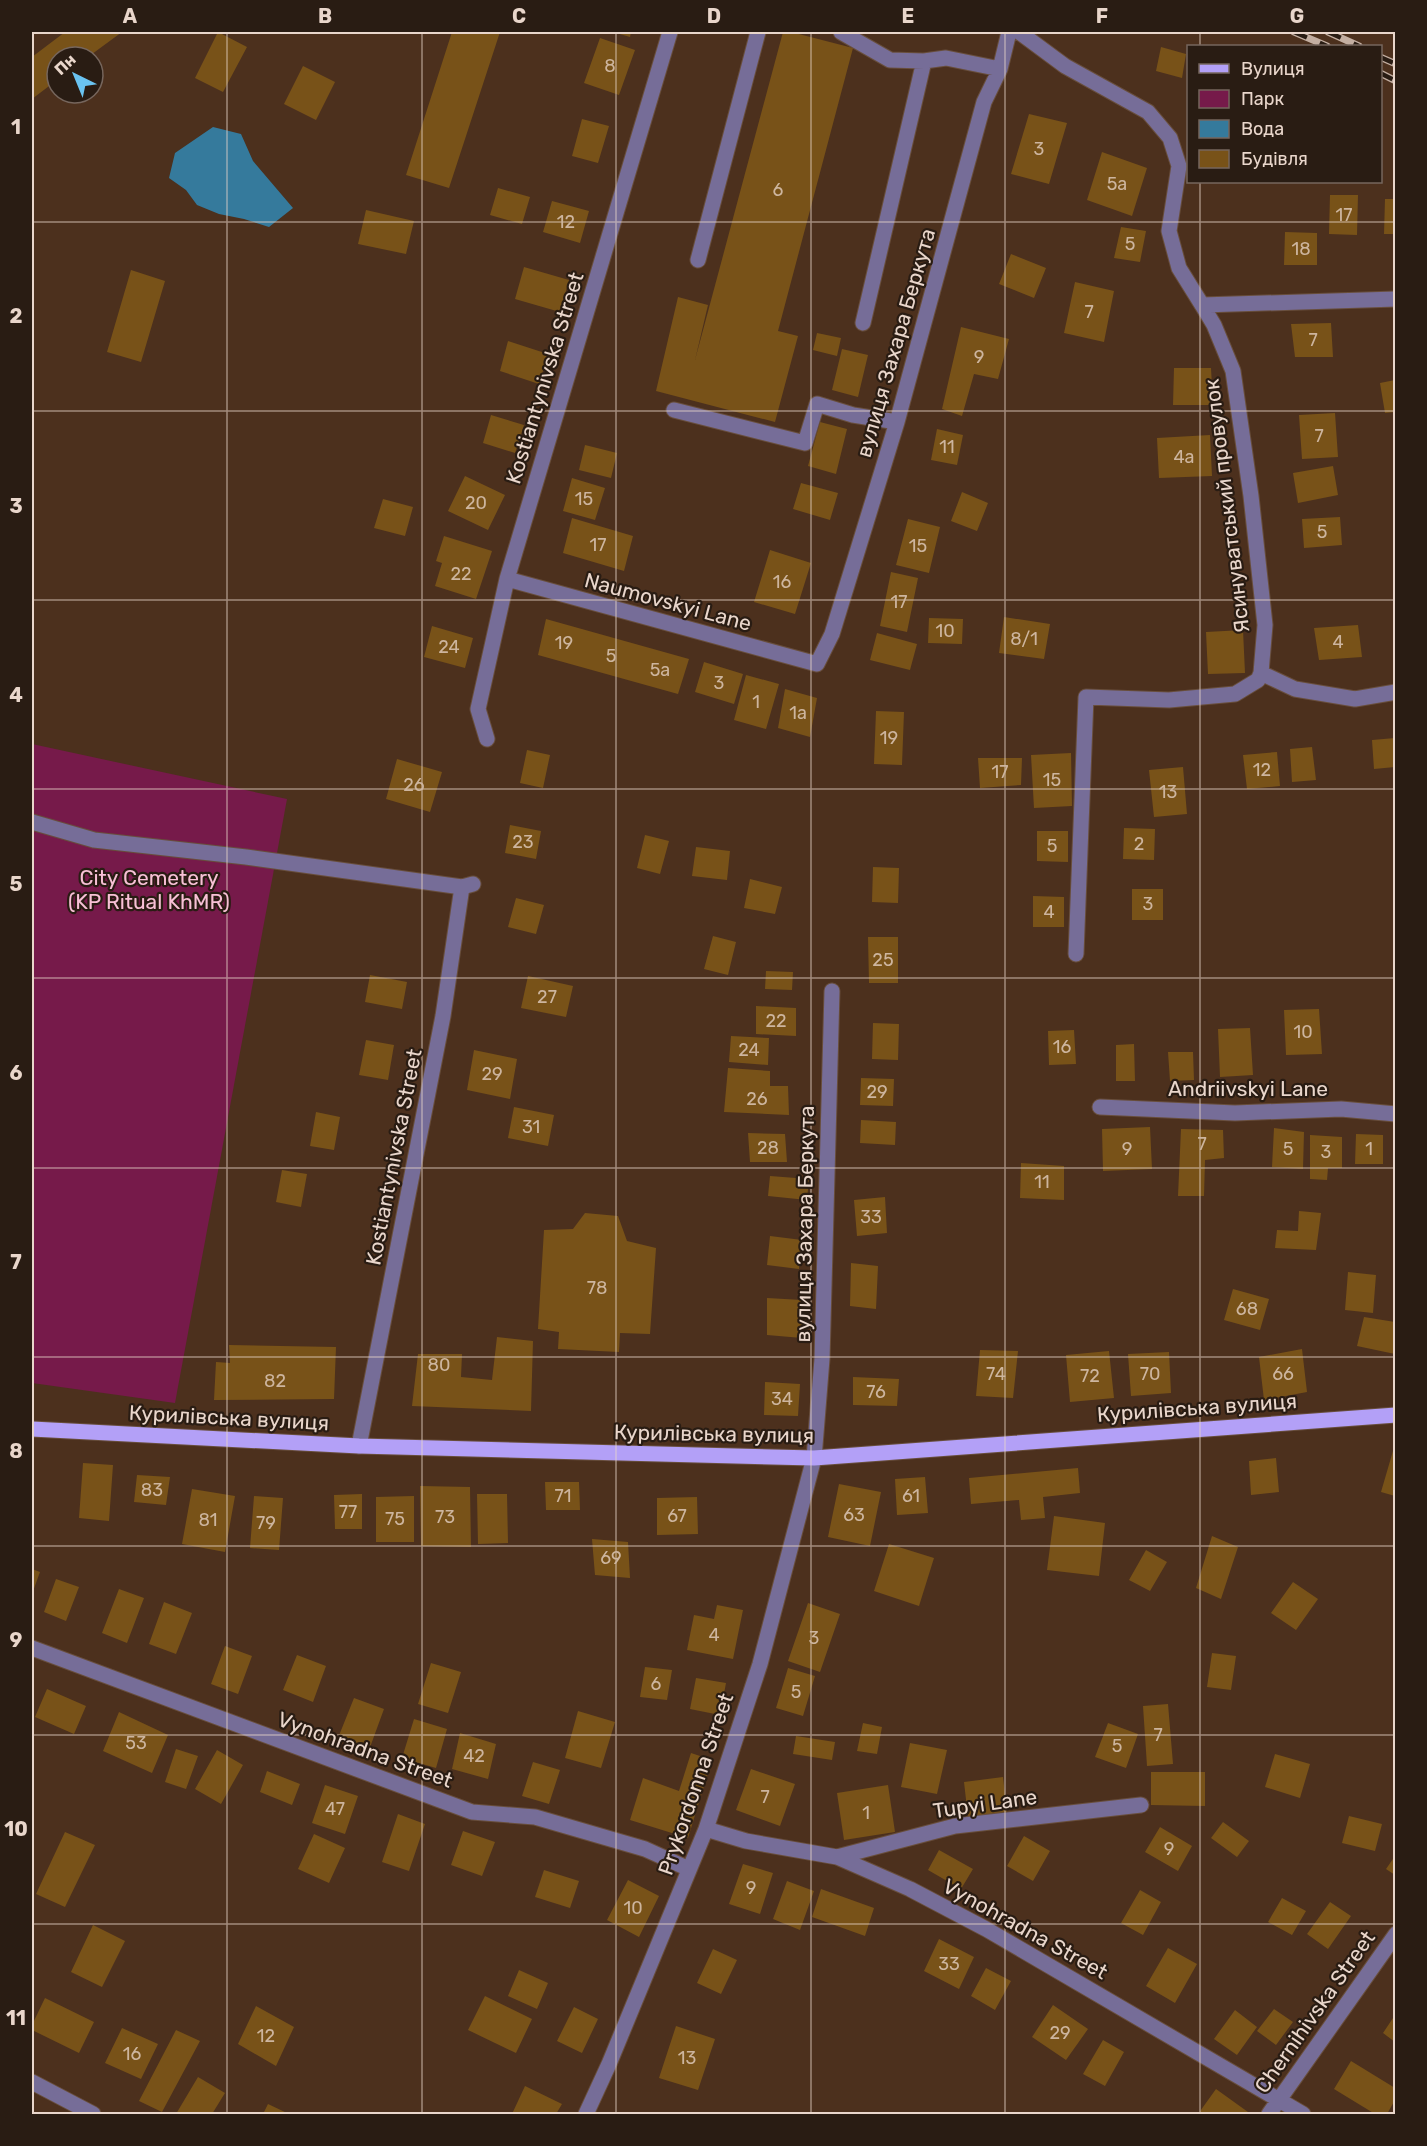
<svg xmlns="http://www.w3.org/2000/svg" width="1427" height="2146" viewBox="0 0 1427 2146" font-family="Rubik,sans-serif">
  <rect width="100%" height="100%" fill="#4c301d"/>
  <path fill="#761a4a" d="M32,744L287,799L175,1403L32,1383Z"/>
  <path fill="#357a9c" d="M213,127L241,134L253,161L293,208L269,227L244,219L219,214L197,205L186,190L169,178L175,153Z"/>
  <path fill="#785218" d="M65,32H122L88,57H57V80L32,99V57Z
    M218,32L247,47L223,92L195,78Z
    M452,32H500L449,188L406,175Z
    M613,32H631L630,37Z
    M783,32H791L853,48L778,331L798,336L775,422L656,391L678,297L708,305L695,360Z
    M600,38L635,50L619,95L584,83Z
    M1161,47L1186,54L1182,78L1156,71Z
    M303,66L335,82L316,120L284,104Z
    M1029,114L1067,123L1049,184L1011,174Z
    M582,119L609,126L598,163L572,156Z
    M1102,152L1147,168L1132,216L1087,200Z
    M498,188L530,197L522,224L490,215Z
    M1330,195H1358L1357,235L1329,234Z
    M1385,199H1395V234H1384Z
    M552,201L589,211L580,243L543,232Z
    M366,210L414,221L406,254L358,244Z
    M1121,227L1146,231L1140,262L1114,258Z
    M1285,232L1317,233V265H1284Z
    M1011,254L1046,268L1034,298L999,284Z
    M524,267L569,280L560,312L515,299Z
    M131,270L165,281L141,362L107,352Z
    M1075,282L1114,291L1104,342L1064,333Z
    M1331,323L1333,357H1295L1291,324Z
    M961,327L1009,339L998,379L974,374L962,416L942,409Z
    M817,333L841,338L837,356L813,350Z
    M508,341L548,354L539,384L500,371Z
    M842,349L868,355L858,397L832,390Z
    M1174,368H1211L1213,405H1173Z
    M1395,380V412L1385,413L1380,383Z
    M1335,413L1338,457L1302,459L1299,415Z
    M491,415L524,425L515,453L483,443Z
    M820,422L847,429L836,474L808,466Z
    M937,429L963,435L957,465L931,460Z
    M1210,435L1212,476L1159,478L1157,438Z
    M585,445L617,453L611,478L579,470Z
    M1333,466L1338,495L1298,503L1293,473Z
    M465,476L505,495L488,530L448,511Z
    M572,478L605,488L595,520L563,511Z
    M801,483L838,493L830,520L793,509Z
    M962,492L988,503L977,531L951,521Z
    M383,499L413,507L405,536L374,528Z
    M1340,517L1342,545L1304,548L1302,519Z
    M572,518L633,536L624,571L563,553Z
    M908,519L940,527L929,573L896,565Z
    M444,536L492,551L476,599L435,586L442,563L436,561Z
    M770,550L811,563L795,614L754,602Z
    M891,572L918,578L907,632L880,626Z
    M1004,617L1050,624L1044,659L999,653Z
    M929,618L963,619L962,644L928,643Z
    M546,619L689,659L678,694L538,655Z
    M1358,625L1362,657L1319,660L1314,628Z
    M432,626L473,638L465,668L424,657Z
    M1243,630L1245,673L1208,674L1206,632Z
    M877,633L917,644L910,670L870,660Z
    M704,662L743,674L734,704L695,692Z
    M746,675L779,684L766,729L734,720Z
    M785,689L817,698L810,737L778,728Z
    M876,711L904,712L902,765L874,764Z
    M1395,738V767L1374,769L1372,740Z
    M1312,747L1316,780L1292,782L1290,749Z
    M527,750L550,755L543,788L520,783Z
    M1277,752L1280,786L1247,789L1243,755Z
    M1071,753L1072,806L1034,808L1031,755Z
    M978,758H1022L1021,785L980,788Z
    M397,759L442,772L430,812L386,799Z
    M1183,767L1187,814L1154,817L1149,770Z
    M510,825L541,831L536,859L505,853Z
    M1124,828L1155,829L1154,860L1123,859Z
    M1037,831H1068V862L1037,861Z
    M645,835L669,841L660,874L637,868Z
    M696,847L730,851L727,880L692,876Z
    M873,867L899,868L898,903L872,902Z
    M750,879L782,887L775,914L744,908Z
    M1132,889H1163V920H1132Z
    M1033,896L1064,897V927H1033Z
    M516,898L544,905L536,934L508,927Z
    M713,936L736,942L728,975L704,969Z
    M868,937H898V983H869Z
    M766,971L793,972L792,990L765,989Z
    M370,975L407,982L402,1009L365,1002Z
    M528,976L573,986L566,1017L521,1008Z
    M756,1006L796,1008V1036L756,1034Z
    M1319,1009L1322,1054L1286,1055L1284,1010Z
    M873,1023L899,1024L898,1060L872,1059Z
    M1250,1028L1253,1075L1220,1077L1218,1029Z
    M1074,1030L1076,1064L1049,1065L1048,1031Z
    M731,1036L769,1038L768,1065L729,1062Z
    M366,1040L394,1045L388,1080L359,1075Z
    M1134,1044L1135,1081H1116V1045Z
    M474,1050L517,1059L510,1099L467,1090Z
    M1168,1052H1193L1194,1080L1170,1081Z
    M728,1068L770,1071V1086H788L789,1115L724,1112Z
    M861,1078L894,1079L893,1106L860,1105Z
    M514,1107L554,1115L548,1146L508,1138Z
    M316,1112L340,1117L334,1150L310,1146Z
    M861,1120L896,1122L895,1145L860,1143Z
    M1150,1127L1152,1169L1103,1171L1102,1129Z
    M1274,1128L1304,1132L1303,1169L1272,1167Z
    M1181,1129L1223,1130L1224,1158L1205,1160L1204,1196H1178Z
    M748,1133L785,1134L787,1162H750Z
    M1356,1134L1383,1135V1164H1355Z
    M1310,1135L1342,1137V1168H1328L1327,1180L1310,1179Z
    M1021,1163L1064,1166V1200L1020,1198Z
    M282,1170L307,1174L301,1207L276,1202Z
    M770,1176L809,1179L807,1200L768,1196Z
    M885,1197L887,1233L857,1236L854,1200Z
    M1299,1211L1321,1213L1316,1250L1275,1248L1277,1230L1298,1231Z
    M585,1213L618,1216L627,1241L656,1248L650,1334L620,1333L619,1352L558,1349L559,1332L538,1329L544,1230L573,1229Z
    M770,1236L802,1240L799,1269L767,1265Z
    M851,1263L878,1266L876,1309L850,1306Z
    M1348,1272L1376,1275L1373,1313L1345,1310Z
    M1233,1289L1269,1299L1260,1330L1224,1320Z
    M767,1298L802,1300V1338L767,1335Z
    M1364,1317L1395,1322V1354L1357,1346Z
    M497,1337L533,1341L531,1411L412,1406L418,1354H462L461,1377L492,1380Z
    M229,1345L336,1347L334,1399L214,1400L216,1362L230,1363Z
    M1302,1349L1307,1392L1264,1400L1259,1357Z
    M980,1350L1018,1351L1013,1398L976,1396Z
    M1109,1351L1114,1398L1070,1402L1066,1355Z
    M1169,1352L1171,1393L1131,1396L1128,1354Z
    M853,1377L899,1379L897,1406L853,1405Z
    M765,1382L800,1384L798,1416L764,1415Z
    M1395,1444V1496L1381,1492Z
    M1276,1458L1279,1492L1251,1495L1249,1461Z
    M83,1463L113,1465L109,1521L79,1518Z
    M1078,1468L1080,1493L1043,1497L1045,1518L1021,1520L1019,1500L971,1504L969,1478Z
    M137,1475L170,1477L166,1505L134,1502Z
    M925,1477L928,1513L897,1515L895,1479Z
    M545,1482H579L580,1510H546Z
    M839,1484L881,1492L870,1546L828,1537Z
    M420,1486L470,1487L471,1547L421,1546Z
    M192,1489L235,1496L225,1552L182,1544Z
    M362,1494V1529H335L334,1495Z
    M477,1494H507L508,1543L478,1544Z
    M254,1496L283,1498L279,1550L250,1548Z
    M414,1496V1542H376V1497Z
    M697,1497L698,1534L657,1535V1498Z
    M1054,1516L1105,1523L1099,1576L1047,1570Z
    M1212,1536L1238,1547L1221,1599L1196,1588Z
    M592,1539L628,1542L630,1578L595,1575Z
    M889,1544L934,1558L919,1606L874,1591Z
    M1146,1550L1167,1562L1150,1591L1129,1580Z
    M32,1569L40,1572L32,1594Z
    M56,1579L79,1587L66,1621L44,1612Z
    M1293,1582L1318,1599L1296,1630L1271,1613Z
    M119,1589L144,1598L127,1643L102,1633Z
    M164,1602L192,1613L176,1654L149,1644Z
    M808,1603L840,1614L820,1672L788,1661Z
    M717,1605L743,1610L733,1659L687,1650L694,1615L714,1619Z
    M225,1646L252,1656L238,1694L211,1684Z
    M1212,1653L1236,1656L1231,1690L1207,1687Z
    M297,1655L326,1666L313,1702L283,1690Z
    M431,1663L461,1672L448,1713L418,1704Z
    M645,1667L672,1670L667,1700L640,1697Z
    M788,1668L815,1676L803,1716L776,1708Z
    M696,1678L726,1683L720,1715L690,1709Z
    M47,1689L86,1706L74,1734L35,1717Z
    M354,1698L384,1709L369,1750L338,1738Z
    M1168,1704L1173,1764L1147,1766L1143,1706Z
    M578,1711L615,1722L601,1768L565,1758Z
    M119,1712L168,1735L152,1773L103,1751Z
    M414,1719L447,1729L436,1768L402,1758Z
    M863,1723L882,1727L877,1754L857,1751Z
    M1108,1723L1138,1734L1126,1768L1095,1757Z
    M460,1733L496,1744L488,1779L452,1769Z
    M796,1736L835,1742L832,1760L793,1754Z
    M910,1743L947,1750L937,1794L901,1787Z
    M176,1749L198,1756L186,1789L165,1782Z
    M217,1750L243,1765L221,1804L195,1789Z
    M691,1753L712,1760L688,1838L630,1820L643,1778L679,1791Z
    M1275,1754L1310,1764L1300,1798L1265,1787Z
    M533,1762L560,1770L549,1804L522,1796Z
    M751,1769L795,1784L780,1826L736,1810Z
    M267,1771L300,1784L292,1805L260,1792Z
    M1151,1772H1205V1806L1151,1805Z
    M1003,1777L1007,1812L968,1817L964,1782Z
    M325,1785L358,1796L345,1834L312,1823Z
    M888,1785L895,1832L844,1840L837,1793Z
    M398,1814L425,1824L409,1871L382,1862Z
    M1349,1816L1382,1824L1375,1851L1342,1843Z
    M1223,1822L1249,1841L1237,1857L1211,1838Z
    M1160,1827L1192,1846L1178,1871L1145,1852Z
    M463,1831L495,1842L482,1876L451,1865Z
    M65,1832L95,1845L65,1907L36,1894Z
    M314,1834L345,1848L329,1883L298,1869Z
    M1024,1836L1050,1851L1033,1881L1007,1866Z
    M939,1850L973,1869L961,1889L928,1870Z
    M1395,1856V1875L1386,1869Z
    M743,1864L773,1873L760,1914L729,1904Z
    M544,1870L579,1881L570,1908L535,1897Z
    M628,1880L659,1896L639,1937L607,1920Z
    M787,1881L814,1891L800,1930L773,1919Z
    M821,1889L874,1908L865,1936L812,1917Z
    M1140,1890L1161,1902L1143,1935L1121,1923Z
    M1282,1898L1306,1911L1292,1935L1268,1922Z
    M1330,1902L1351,1916L1328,1949L1307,1934Z
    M93,1925L125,1941L102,1987L71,1972Z
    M939,1939L974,1957L959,1989L924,1971Z
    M1168,1948L1197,1964L1175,2003L1146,1986Z
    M713,1949L737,1960L721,1994L697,1983Z
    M986,1968L1011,1981L995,2010L971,1996Z
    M519,1970L548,1983L537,2009L508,1996Z
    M485,1996L532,2019L516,2053L468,2030Z
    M45,1998L94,2022L79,2053L32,2030V2025Z
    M1053,2005L1088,2029L1066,2060L1032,2037Z
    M256,2006L294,2027L276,2066L238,2044Z
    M574,2007L598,2019L582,2053L557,2041Z
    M1274,2009L1293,2022L1276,2045L1257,2031Z
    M1235,2010L1257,2027L1237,2055L1214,2039Z
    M1395,2015V2042L1383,2033Z
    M676,2026L715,2039L698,2090L659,2078Z
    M122,2028L158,2044L141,2079L105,2063Z
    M176,2030L200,2041L162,2112L139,2101Z
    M1103,2040L1124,2052L1105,2086L1083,2074Z
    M1351,2061L1395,2088V2100L1387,2114H1375L1334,2089Z
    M198,2077L225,2093L212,2114H176Z
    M525,2086L562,2104L556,2114H512Z
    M1216,2089L1248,2112L1246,2114H1198Z
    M268,2104L289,2114H263Z"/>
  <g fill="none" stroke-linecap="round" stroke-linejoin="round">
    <defs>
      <path id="minor" d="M841,32L890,60L924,61
        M1019,32L1065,66L1148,112L1170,138L1179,166L1169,231L1179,268L1202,305L1396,299
        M698,260L758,32
        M1202,305L1214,325L1233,371L1251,496L1265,625L1261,673
        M863,323L924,61L946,58L1000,69
        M674,410L805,443L817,404L853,415L897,422
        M507,579L817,664L832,634L897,422L984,102L1000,69L1009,32
        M487,739L478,709L507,579L670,32
        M32,822L94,840L246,857L462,887
        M1076,954L1086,697L1169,700L1235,694L1258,680L1261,673L1295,689L1355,699L1396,692
        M1100,1107L1235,1113L1341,1109L1396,1114
        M359,1446L443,1016L462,887L473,884
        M32,1648L472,1812L535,1817L645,1849L689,1869
        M706,1829L746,1841L837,1857L910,1889L986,1929L1303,2114
        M837,1857L955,1826L1141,1805
        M32,2082L93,2114
        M586,2114L609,2064L706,1829L760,1664L814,1458L822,1359L832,991
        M1269,2114L1396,1934"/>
      <path id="major" d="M32,1429L359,1446L814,1458L1396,1415"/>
    </defs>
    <use href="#minor" stroke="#684e3c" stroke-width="17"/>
    <use href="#major" stroke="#684e3c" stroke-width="17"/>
    <use href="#minor" stroke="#766d98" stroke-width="15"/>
    <use href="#major" stroke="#b3a0f7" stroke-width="15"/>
    <defs>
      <path id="rail" d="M1294,32L1327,46
        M1328,32L1359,46
        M1380,57L1396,64
        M1380,73L1396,81"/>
    </defs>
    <use href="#rail" stroke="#c3aea1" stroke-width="7"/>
    <use href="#rail" stroke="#291c13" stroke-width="4.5" stroke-dasharray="14" stroke-linecap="butt"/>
  </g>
  <path fill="none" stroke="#e9d6cb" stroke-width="1.5" stroke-opacity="0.55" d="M227,32V2114M422,32V2114M616,32V2114M811,32V2114M1005,32V2114M1200,32V46M1200,182V2114M32,222H1396M32,411H1396M32,600H1396M32,789H1396M32,978H1396M32,1168H1396M32,1357H1396M32,1546H1396M32,1735H1396M32,1924H1396"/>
  <g text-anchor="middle" stroke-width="4.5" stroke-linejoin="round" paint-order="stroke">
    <g font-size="18" fill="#cdb59e">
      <text x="610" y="72">8</text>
      <text x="1039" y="155">3</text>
      <text x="1117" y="190">5а</text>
      <text x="778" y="196">6</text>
      <text x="1344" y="221">17</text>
      <text x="566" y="228">12</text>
      <text x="1130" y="250">5</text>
      <text x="1301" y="255">18</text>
      <text x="1089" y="318">7</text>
      <text x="1313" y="346">7</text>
      <text x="979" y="363">9</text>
      <text x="1319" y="442">7</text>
      <text x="947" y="453">11</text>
      <text x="1184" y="463">4а</text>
      <text x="584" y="505">15</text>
      <text x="476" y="509">20</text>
      <text x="1322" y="538">5</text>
      <text x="598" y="551">17</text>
      <text x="918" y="552">15</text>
      <text x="461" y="580">22</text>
      <text x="782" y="588">16</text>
      <text x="899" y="608">17</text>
      <text x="945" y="637">10</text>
      <text x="1024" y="645">8/1</text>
      <text x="1338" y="648">4</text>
      <text x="564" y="649">19</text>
      <text x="449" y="653">24</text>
      <text x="611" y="662">5</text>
      <text x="660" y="676">5а</text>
      <text x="719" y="689">3</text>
      <text x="756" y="708">1</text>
      <text x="798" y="719">1а</text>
      <text x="889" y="744">19</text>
      <text x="1262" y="776">12</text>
      <text x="1000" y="778">17</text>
      <text x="1052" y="786">15</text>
      <text x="414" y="791">26</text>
      <text x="1168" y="798">13</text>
      <text x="523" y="848">23</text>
      <text x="1139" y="850">2</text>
      <text x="1052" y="852">5</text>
      <text x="1148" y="910">3</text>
      <text x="1049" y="918">4</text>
      <text x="883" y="966">25</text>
      <text x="547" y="1003">27</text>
      <text x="776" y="1027">22</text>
      <text x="1303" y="1038">10</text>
      <text x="1062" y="1053">16</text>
      <text x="749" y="1056">24</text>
      <text x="492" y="1080">29</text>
      <text x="877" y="1098">29</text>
      <text x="757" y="1105">26</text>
      <text x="531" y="1133">31</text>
      <text x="1202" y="1150">7</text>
      <text x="768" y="1154">28</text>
      <text x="1127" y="1155">9</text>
      <text x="1288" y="1155">5</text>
      <text x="1369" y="1155">1</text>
      <text x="1326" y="1158">3</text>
      <text x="1042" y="1188">11</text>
      <text x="871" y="1223">33</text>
      <text x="597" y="1294">78</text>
      <text x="1247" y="1315">68</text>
      <text x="439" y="1371">80</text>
      <text x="996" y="1380">74</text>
      <text x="1150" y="1380">70</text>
      <text x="1283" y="1380">66</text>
      <text x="1090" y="1382">72</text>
      <text x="275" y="1387">82</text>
      <text x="876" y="1398">76</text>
      <text x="782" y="1405">34</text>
      <text x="152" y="1496">83</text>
      <text x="563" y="1502">71</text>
      <text x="911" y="1502">61</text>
      <text x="348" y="1518">77</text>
      <text x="854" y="1521">63</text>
      <text x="677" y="1522">67</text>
      <text x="445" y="1523">73</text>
      <text x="395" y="1525">75</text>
      <text x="208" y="1526">81</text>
      <text x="266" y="1529">79</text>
      <text x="611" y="1564">69</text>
      <text x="714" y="1641">4</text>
      <text x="814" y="1644">3</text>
      <text x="656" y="1690">6</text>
      <text x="796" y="1698">5</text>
      <text x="1158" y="1741">7</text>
      <text x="136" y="1749">53</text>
      <text x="1117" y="1752">5</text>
      <text x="474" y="1762">42</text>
      <text x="765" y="1803">7</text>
      <text x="335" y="1815">47</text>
      <text x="866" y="1819">1</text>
      <text x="1169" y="1855">9</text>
      <text x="751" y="1894">9</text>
      <text x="633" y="1914">10</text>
      <text x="949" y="1970">33</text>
      <text x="1060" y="2039">29</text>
      <text x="266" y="2042">12</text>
      <text x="132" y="2060">16</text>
      <text x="687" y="2064">13</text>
    </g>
    <g font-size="21" fill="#e9d6cb" stroke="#291c13">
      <text transform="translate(896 343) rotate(-74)" y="7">вулиця Захара Беркута</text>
      <text transform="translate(545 378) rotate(-73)" y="7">Kostiantynivska Street</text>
      <text transform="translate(1227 506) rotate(-97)" y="7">Ясинуватський провулок</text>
      <text transform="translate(668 602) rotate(15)" y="7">Naumovskyi Lane</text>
      <text x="1248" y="1096">Andriivskyi Lane</text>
      <text transform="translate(394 1157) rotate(-79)" y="7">Kostiantynivska Street</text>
      <text transform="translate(805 1224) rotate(-89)" y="7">вулиця Захара Беркута</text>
      <text transform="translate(1197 1408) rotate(-4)" y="7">Курилівська вулиця</text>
      <text transform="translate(229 1418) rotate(3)" y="7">Курилівська вулиця</text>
      <text transform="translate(714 1434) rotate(1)" y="7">Курилівська вулиця</text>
      <text transform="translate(365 1750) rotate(20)" y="7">Vynohradna Street</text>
      <text transform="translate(696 1784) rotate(-71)" y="7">Prykordonna Street</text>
      <text transform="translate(985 1804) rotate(-8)" y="7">Tupyi Lane</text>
      <text transform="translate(1025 1929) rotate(29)" y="7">Vynohradna Street</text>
      <text transform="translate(1315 2012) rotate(-55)" y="7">Chernihivska Street</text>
    </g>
    <g font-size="21" fill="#f8c0d6" stroke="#291c13">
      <text x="149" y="885">City Cemetery<tspan x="149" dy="24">(KP Ritual KhMR)</tspan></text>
    </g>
  </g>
  <rect width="1427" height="2146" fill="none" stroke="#291c13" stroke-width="66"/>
  <rect x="1187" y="45" width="195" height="138" fill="#291c13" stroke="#76665d" stroke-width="1.5"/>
  <rect x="1199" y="64" width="30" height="9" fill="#b3a0f7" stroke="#76665d" stroke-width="1.5"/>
  <text x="1241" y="75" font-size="18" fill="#e9d6cb">Вулиця</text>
  <rect x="1199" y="90" width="30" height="18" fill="#761a4a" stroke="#76665d" stroke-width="1.5"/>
  <text x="1241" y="105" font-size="18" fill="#e9d6cb">Парк</text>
  <rect x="1199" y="120" width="30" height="18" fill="#357a9c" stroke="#76665d" stroke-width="1.5"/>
  <text x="1241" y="135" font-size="18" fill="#e9d6cb">Вода</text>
  <rect x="1199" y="150" width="30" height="18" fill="#785218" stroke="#76665d" stroke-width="1.5"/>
  <text x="1241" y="165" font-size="18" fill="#e9d6cb">Будівля</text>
  <g transform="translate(75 75) rotate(317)"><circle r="28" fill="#291c13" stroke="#76665d" stroke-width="1.5"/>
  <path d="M0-4.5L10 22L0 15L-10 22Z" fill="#6ac3f1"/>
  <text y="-9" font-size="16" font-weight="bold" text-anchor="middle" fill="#e9d6cb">Пн</text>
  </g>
  <rect x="33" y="33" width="1361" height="2080" fill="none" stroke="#e9d6cb" stroke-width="2"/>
  <g font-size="20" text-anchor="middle" font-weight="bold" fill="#e9d6cb">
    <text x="130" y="23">A</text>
    <text x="325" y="23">B</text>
    <text x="519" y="23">C</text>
    <text x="714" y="23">D</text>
    <text x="908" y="23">E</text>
    <text x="1102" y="23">F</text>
    <text x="1297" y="23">G</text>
    <text x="16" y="134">1</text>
    <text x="16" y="323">2</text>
    <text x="16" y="513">3</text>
    <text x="16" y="702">4</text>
    <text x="16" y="891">5</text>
    <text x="16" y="1080">6</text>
    <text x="16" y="1269">7</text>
    <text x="16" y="1458">8</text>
    <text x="16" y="1647">9</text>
    <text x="16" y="1836">10</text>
    <text x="16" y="2025">11</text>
  </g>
</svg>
